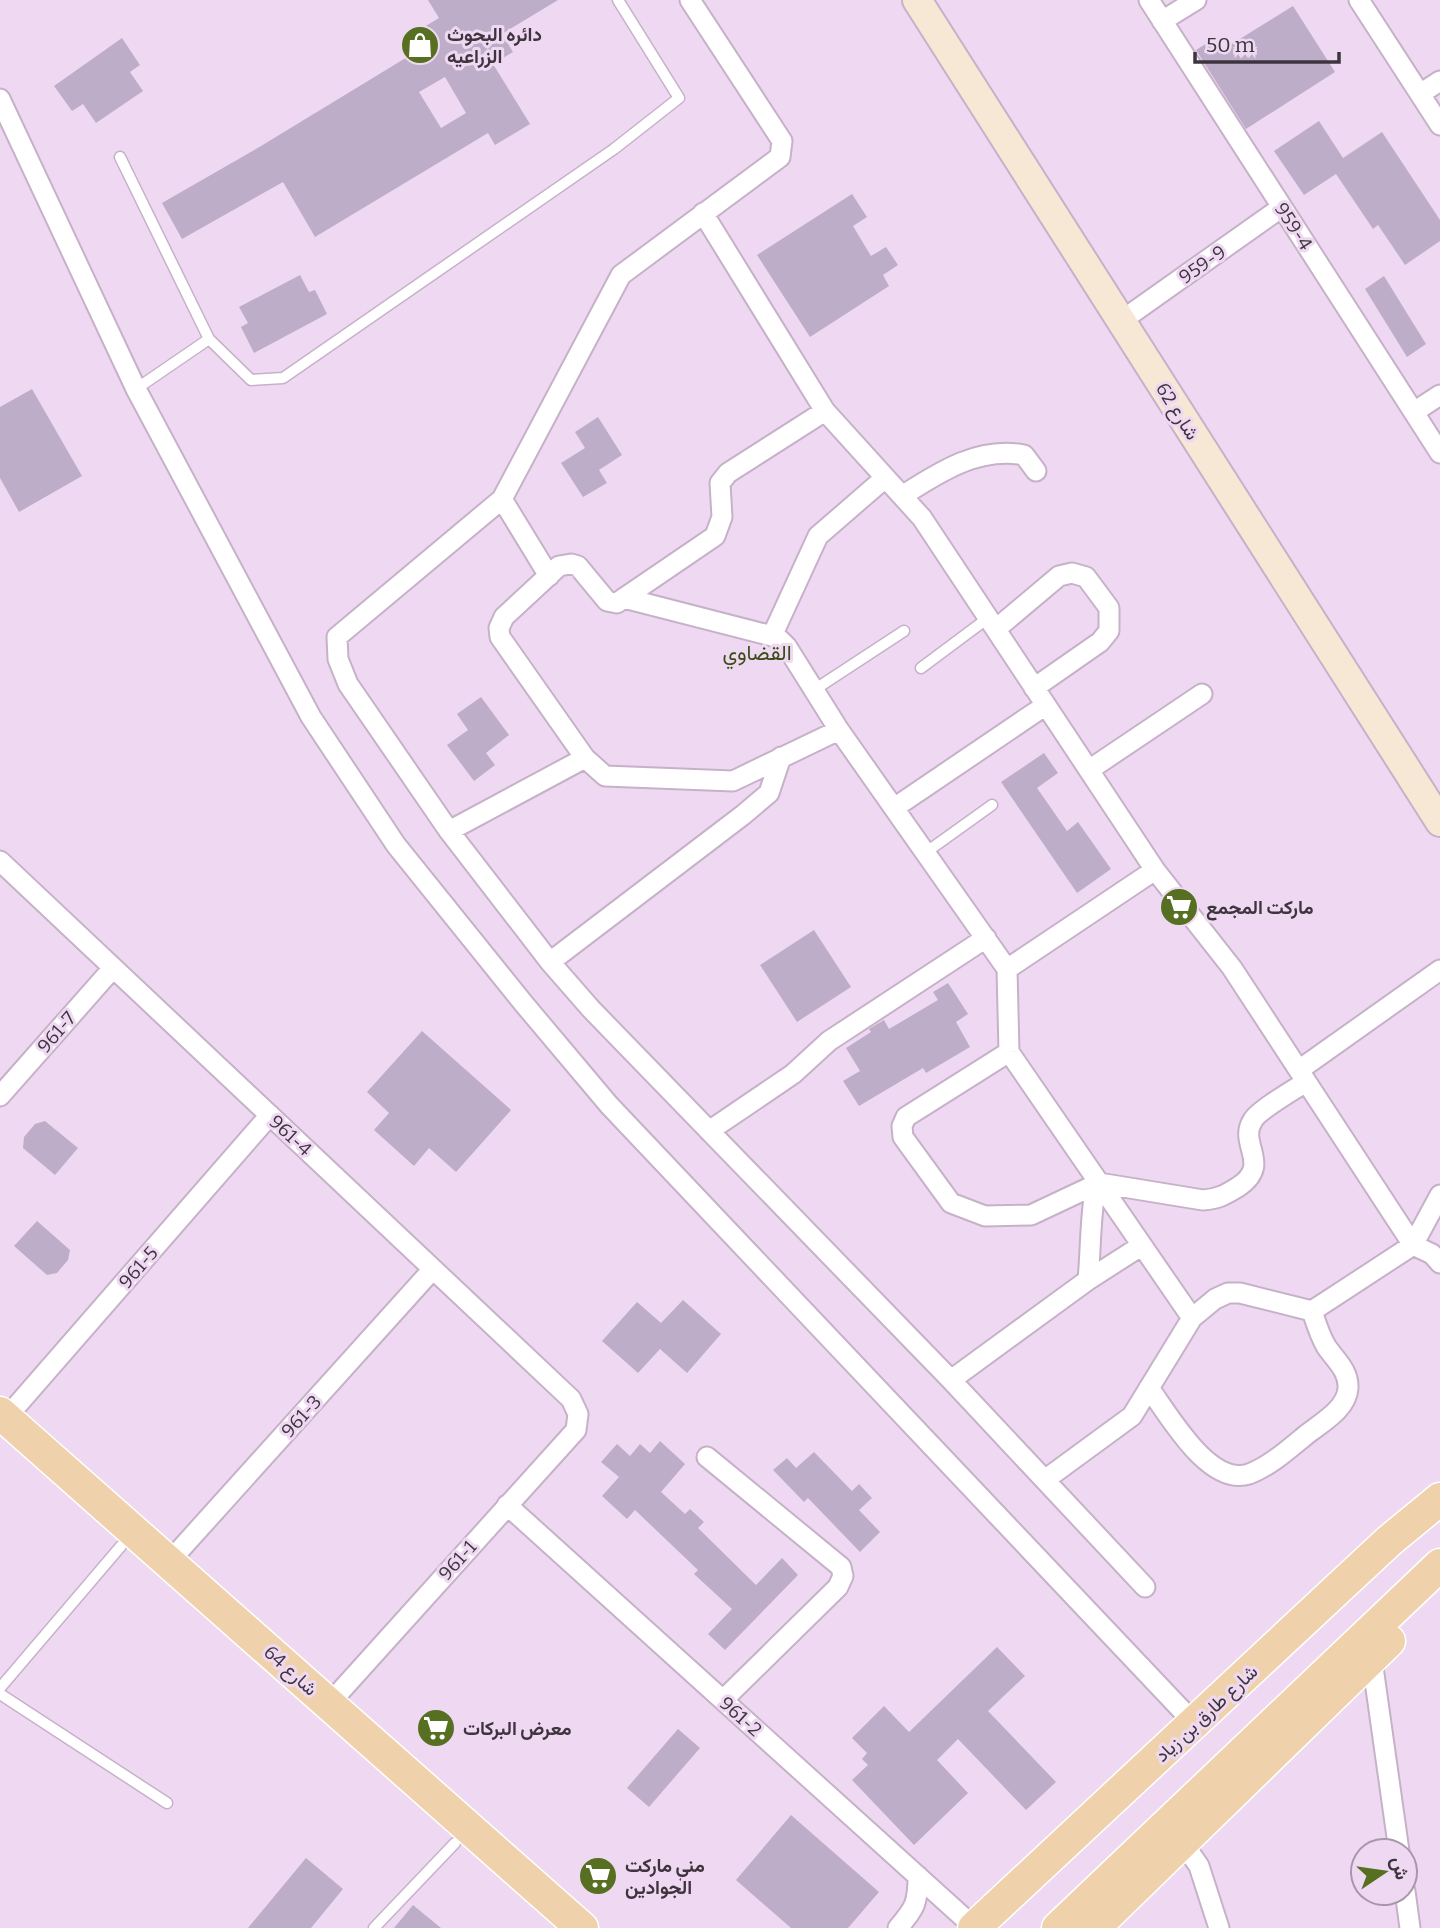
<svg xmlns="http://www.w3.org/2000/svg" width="1440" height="1928" viewBox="0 0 1440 1928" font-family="Bitter,Vazirmatn,serif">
  <rect width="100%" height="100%" fill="#efd9f2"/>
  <path fill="#bdadc8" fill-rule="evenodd" d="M428,0H558L502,34L513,52L493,64L530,124L495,145L488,133L315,237L283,182L182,239L162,203L261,146L427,45L419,30L439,18ZM445,77L466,113L441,128L419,92Z
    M1293,6L1335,72L1246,129L1196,50L1215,38L1222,50Z
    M122,38L140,65L130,72L143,91L96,123L83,104L72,111L54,86Z
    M1319,121L1343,158L1382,132L1440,220V241L1405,265L1378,225L1373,229L1336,174L1304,195L1274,151Z
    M852,194L867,217L853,226L871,256L886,247L898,265L883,275L889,286L810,337L757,255Z
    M300,275L309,292L315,290L327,314L254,353L241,327L248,323L239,307Z
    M1384,276L1426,344L1407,357L1365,289Z
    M32,389L82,476L19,512L0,478V407Z
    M598,417L622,455L599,470L607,483L583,497L561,463L585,448L575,432Z
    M481,697L509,735L486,753L495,765L474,781L447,745L468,730L457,714Z
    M1044,753L1058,773L1037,788L1067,831L1078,822L1111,869L1077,893L1001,782Z
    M814,930L851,987L797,1022L760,965Z
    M948,983L968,1014L956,1022L970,1047L926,1073L923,1068L859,1106L843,1081L860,1071L846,1048L871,1032L869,1029L884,1020L889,1029L938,1000L933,992Z
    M422,1031L511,1110L456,1172L429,1148L414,1166L374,1130L389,1113L367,1092Z
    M45,1121L78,1148L55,1175L23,1148L24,1137L35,1124Z
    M37,1221L70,1250L68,1260L57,1273L47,1275L14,1246Z
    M683,1300L721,1334L687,1373L660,1349L638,1373L602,1341L637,1302L661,1323Z
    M660,1441L685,1464L661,1492L685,1514L690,1509L704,1522L698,1528L756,1585L782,1558L798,1575L725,1650L708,1634L732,1609L694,1574L698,1570L635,1510L627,1519L602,1496L619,1477L601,1462L617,1444L630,1456L640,1444L650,1453Z
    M814,1452L852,1491L859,1484L872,1498L859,1510L880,1532L860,1552L808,1498L804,1502L773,1470L787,1458L796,1468Z
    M997,1647L1025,1676L988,1711L1056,1782L1026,1810L958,1739L937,1760L968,1793L914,1845L852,1780L868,1765L862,1759L867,1753L852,1738L884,1706L909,1732Z
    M678,1729L700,1748L649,1807L627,1788Z
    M791,1815L879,1892L848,1928H791L736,1880Z
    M306,1858L343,1889L311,1928H248Z
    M413,1905L441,1928H394Z"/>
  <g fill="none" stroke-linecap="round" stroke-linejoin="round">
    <defs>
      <path id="lane" d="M120,157L209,339L251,380L283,378L614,149L679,98L618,0
        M136,389L209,339
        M921,668L988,618
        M814,690L904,631
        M925,853L992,805
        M0,1688L121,1546
        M0,1694L167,1803
        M374,1928L455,1843"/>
      <path id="street" d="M690,0L782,141L780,157L621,275L502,499L337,637L338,659L348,684L449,831L550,962L591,1009L951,1380L1145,1587
        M1149,0L1440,453
        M1359,0L1440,125
        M1162,21L1196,0
        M1420,94L1440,81
        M0,99L136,389L311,717L396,845L524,1004L609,1105L1195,1724
        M703,213L825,411L922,518L1155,870L1232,968L1413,1245L1432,1254L1440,1263
        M1121,321L1282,207
        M1414,412L1440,395
        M902,496C938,473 978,446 1024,455L1036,471
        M502,499L549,576
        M624,598L772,636L780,640L787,647L839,730L1007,969L1009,1052L1192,1318
        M996,629L1059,576L1072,573L1086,577L1109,608V631L1100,642L1034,688
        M772,636L818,536L885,478
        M585,758L500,637L499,628L504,617L559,566L571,564L578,566L607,601L617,603L624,598L715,536L722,517L720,483L728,473L825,411
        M1089,770L1202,694
        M894,808L1046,705
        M449,831L585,758L605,776L733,781L839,730
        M0,861L571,1399L578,1414L576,1430L329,1704
        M550,962L743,815L769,793L781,757
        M1007,969L1155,870
        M1009,1052L906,1117L902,1126L903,1137L951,1203L985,1216L1031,1215L1099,1183L1203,1200C1218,1199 1225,1195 1238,1187C1273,1164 1237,1144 1253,1120C1259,1110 1295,1089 1306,1082
        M1299,1070L1440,970
        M0,1096L113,968
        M709,1131L793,1074L829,1041L986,938
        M1088,1280C1091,1248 1090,1216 1096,1185
        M951,1380L1088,1280L1141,1246
        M1149,1388C1169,1415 1209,1487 1249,1474C1270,1466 1289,1449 1306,1435C1321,1423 1347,1409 1348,1388C1349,1370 1335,1360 1326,1346C1320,1336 1316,1323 1312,1311
        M6,1418L270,1115
        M707,1457L841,1567L843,1576L838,1587L723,1700
        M1046,1479L1132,1416L1192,1318L1215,1299L1228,1293H1240L1312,1311L1413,1245L1440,1195
        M507,1505L974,1927
        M169,1562L433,1269
        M1372,1660L1399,1851
        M1183,1843L1199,1866L1219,1928
        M1405,1891L1410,1928
        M898,1928C915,1908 918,1903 918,1876"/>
      <path id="secondary" d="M917,0L1440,822"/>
      <path id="primary" d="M0,1413L582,1928
        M974,1928L1389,1541L1440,1499
        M1058,1928L1440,1565
        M1094,1928L1389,1641"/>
    </defs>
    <use href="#lane" stroke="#c6b1c9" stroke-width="13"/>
    <use href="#street" stroke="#c6b1c9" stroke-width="23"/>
    <use href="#secondary" stroke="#c6b1c9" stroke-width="32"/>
    <use href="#primary" stroke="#fff" stroke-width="35"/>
    <use href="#lane" stroke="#fff" stroke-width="10"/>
    <use href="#street" stroke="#fff" stroke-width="19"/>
    <use href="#secondary" stroke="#f7e8d5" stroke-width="28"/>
    <use href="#primary" stroke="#efd2ac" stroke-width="32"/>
  </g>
  <defs>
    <symbol id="shop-disc" viewBox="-11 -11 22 22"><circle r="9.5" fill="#566f21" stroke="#efd9f2"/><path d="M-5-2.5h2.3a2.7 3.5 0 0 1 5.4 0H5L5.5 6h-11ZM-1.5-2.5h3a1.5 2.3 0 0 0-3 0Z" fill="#fff"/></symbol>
    <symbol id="supermarket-disc" viewBox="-11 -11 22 22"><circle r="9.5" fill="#566f21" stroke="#efd9f2"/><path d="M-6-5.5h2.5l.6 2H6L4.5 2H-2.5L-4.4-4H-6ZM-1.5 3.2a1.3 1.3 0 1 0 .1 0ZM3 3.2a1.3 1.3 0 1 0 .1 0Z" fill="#fff"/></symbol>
  </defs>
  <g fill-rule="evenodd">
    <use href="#shop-disc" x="398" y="23" width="44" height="44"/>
    <use href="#supermarket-disc" x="1157" y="885" width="44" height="44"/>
    <use href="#supermarket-disc" x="414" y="1706" width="44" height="44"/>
    <use href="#supermarket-disc" x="576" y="1854" width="44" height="44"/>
  </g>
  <g text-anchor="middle" stroke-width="6" stroke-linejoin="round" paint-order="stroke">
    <g font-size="19" font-weight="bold" fill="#3d343e" stroke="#efd9f2" text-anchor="start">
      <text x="447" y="41">دائره البحوث<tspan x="447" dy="22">الزراعيه</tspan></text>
      <text x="1206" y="914">ماركت المجمع</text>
      <text x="463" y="1735">معرض البركات</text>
      <text x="625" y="1872">مني ماركت<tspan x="625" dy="22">الجوادين</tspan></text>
    </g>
    <g font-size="19" fill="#3d343e" stroke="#efd9f2">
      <text transform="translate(1294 226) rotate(57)" y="7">959-4</text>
      <text transform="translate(1202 264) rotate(-35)" y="7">959-9</text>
      <text transform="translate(1178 411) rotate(58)" y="7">شارع 62</text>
      <text transform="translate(56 1032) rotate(-49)" y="7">961-7</text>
      <text transform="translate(291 1135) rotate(43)" y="7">961-4</text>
      <text transform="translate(138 1267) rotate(-49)" y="7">961-5</text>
      <text transform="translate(301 1416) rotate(-48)" y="7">961-3</text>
      <text transform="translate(457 1560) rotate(-48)" y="7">961-1</text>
      <text transform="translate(291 1670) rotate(42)" y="7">شارع 64</text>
      <text transform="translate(1206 1713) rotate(-43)" y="7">شارع طارق بن زياد</text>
      <text transform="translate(741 1716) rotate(42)" y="7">961-2</text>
    </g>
    <g font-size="21" fill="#394a15" stroke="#efd9f2">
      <text x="757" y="660">القضاوي</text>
    </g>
  </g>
  <g transform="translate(1384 1872) rotate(77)"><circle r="33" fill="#efd9f2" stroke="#a897aa" stroke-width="2"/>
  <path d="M0-5L12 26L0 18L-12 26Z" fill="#566f21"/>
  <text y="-10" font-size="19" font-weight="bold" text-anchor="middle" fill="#3d343e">ش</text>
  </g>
  <path d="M1195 52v10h144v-10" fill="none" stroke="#3d343e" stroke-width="3.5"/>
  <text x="1206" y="52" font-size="21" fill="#3d343e" stroke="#efd9f2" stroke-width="5" paint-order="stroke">50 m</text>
</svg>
